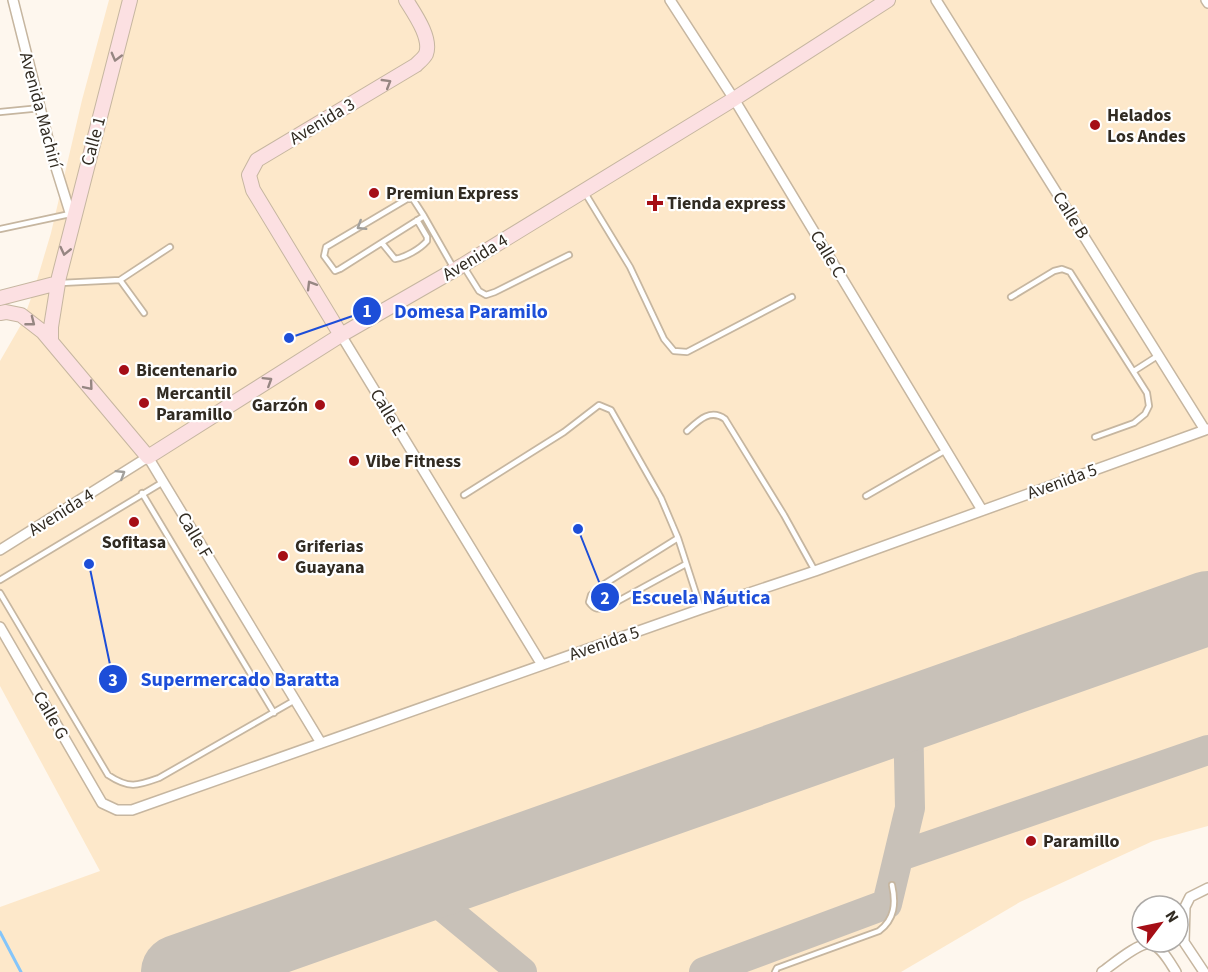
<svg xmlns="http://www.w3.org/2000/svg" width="1208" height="972" viewBox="0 0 1208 972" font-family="'Source Sans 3',sans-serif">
  <rect width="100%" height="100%" fill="#fef7ee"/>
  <path fill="#fde8ca" d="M109,0H1208V826L1153,841L1020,902L901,972H0V907L100,871L0,686V361L22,323L34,290L51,233L82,100Z"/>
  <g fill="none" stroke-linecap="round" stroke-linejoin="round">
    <path stroke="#84c5fa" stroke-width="3" d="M0,932L21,972"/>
    <path stroke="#c8c1b8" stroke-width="30" d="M900,856L1208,750
      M419,887L522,972
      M704,972L887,904L910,808L908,714"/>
    <path stroke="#c8c1b8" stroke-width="74" d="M178,972L1208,608"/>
    <defs>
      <path id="lane" d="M0,112L41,108
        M585,193L630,267L664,339L674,351L687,352L792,297
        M424,216L413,199H407L326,247L324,256L335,271L340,269L424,216L453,267
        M0,229L70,214
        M382,243L395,259C406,257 420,249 427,241V237L417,220
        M464,267L479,291L486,295L495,292L569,255
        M120,280L144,313
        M61,283L120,280L170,247
        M1011,297L1054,271L1062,269L1070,272L1147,393L1149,406L1145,414L1134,423L1095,437
        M1134,371L1159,355
        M687,431C698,421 710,408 725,419L784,515L815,571
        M142,493L274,713
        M464,495L564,432L599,405L611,410L661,498L678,538L701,609
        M866,496L946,450
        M678,538L598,588L591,595L589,602C595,611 599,609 609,606L686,564
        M0,580L163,482
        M0,593L108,775C129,789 137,786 159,778L295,700
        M775,972L777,968L879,931C895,919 896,903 892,885"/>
      <path id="street" d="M13,0L52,155L72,219
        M670,0L734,99L982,510
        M936,0L1205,430
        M1206,0L1208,3
        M341,335L542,665
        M0,550L148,457L321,743
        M0,627L102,803L117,810H132L701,609L815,571L1208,429
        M1102,972C1112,965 1140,941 1151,944C1162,947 1170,963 1176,972
        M1204,972L1184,942L1185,907L1190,897L1208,888"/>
      <path id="secondary" d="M0,298L58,283
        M0,313L6,312L21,315L43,332L148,457L341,335L463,265L734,99L888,0
        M341,335L253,190L249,175L257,160L416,65C419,62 424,58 426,54C432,38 414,13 406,0
        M51,341V327L59,277L130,0"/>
    </defs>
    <use href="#lane" stroke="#c6b6a0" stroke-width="8"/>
    <use href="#street" stroke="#c6b6a0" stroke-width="12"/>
    <use href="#secondary" stroke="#c6b6a0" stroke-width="16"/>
    <use href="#lane" stroke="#fff" stroke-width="4.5"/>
    <use href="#street" stroke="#fff" stroke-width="9"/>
    <use href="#secondary" stroke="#fce0e2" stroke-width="14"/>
  </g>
  <defs><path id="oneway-chevron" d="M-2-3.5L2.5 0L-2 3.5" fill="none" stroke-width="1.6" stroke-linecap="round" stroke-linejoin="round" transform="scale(1.5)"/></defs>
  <g stroke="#968682">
    <use href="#oneway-chevron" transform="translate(116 57) rotate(105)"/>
    <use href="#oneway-chevron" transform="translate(387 83) rotate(-31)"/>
    <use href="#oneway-chevron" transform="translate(65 251) rotate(103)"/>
    <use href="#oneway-chevron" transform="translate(311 285) rotate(-121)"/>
    <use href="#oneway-chevron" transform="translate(31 322) rotate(38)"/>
    <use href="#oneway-chevron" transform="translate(268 381) rotate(-32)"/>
    <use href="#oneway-chevron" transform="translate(89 386) rotate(50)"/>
  </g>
  <g stroke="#a2a09c">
    <use href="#oneway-chevron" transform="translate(361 226) rotate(148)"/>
    <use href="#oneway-chevron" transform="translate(121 474) rotate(-32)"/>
  </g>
  <g fill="#a50e16" stroke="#fff" stroke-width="2">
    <circle cx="1095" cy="125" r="6"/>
    <circle cx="374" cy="193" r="6"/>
    <path d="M652 194h6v6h6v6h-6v6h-6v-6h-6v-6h6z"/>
    <circle cx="124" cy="370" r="6"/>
    <circle cx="144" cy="403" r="6"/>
    <circle cx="320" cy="405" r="6"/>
    <circle cx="354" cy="461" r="6"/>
    <circle cx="134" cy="522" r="6"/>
    <circle cx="283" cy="556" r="6"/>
    <circle cx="1031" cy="841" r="6"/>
  </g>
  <g text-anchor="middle" stroke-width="4.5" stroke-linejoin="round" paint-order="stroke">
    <g font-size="18" fill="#312b22" stroke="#fff">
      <text transform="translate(41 110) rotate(75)" y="6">Avenida Machirí</text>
      <text transform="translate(322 121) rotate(-31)" y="6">Avenida 3</text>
      <text transform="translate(93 141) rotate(-75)" y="6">Calle 1</text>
      <text transform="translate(1071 215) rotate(58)" y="6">Calle B</text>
      <text transform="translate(828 254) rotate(59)" y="6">Calle C</text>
      <text transform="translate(475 257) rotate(-31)" y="6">Avenida 4</text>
      <text transform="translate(388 412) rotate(59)" y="6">Calle E</text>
      <text transform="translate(1062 481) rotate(-20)" y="6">Avenida 5</text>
      <text transform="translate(61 512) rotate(-32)" y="6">Avenida 4</text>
      <text transform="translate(195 535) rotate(59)" y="6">Calle F</text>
      <text transform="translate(604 643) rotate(-19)" y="6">Avenida 5</text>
      <text transform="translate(51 715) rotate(60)" y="6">Calle G</text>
    </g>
    <g font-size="18" font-weight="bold" fill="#312b22" stroke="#fff" text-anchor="start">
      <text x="1107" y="121">Helados<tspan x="1107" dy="21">Los Andes</tspan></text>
      <text x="386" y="199">Premiun Express</text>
      <text x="667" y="209">Tienda express</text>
      <text x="136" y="376">Bicentenario</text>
      <text x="156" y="399">Mercantil<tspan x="156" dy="21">Paramillo</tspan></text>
      <text x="308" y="411" text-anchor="end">Garzón</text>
      <text x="366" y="467">Vibe Fitness</text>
      <text x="134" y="548" text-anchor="middle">Sofitasa</text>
      <text x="295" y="552">Griferias<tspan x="295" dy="21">Guayana</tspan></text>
      <text x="1043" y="847">Paramillo</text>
    </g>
  </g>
  <path fill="none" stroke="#1d4ed8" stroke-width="2" d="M289 338L367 311M578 529L605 597M89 564L113 679"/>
  <g fill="#1d4ed8" stroke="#fff" stroke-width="2">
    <circle cx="289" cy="338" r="6"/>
    <circle cx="578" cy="529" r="6"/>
    <circle cx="89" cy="564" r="6"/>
    <circle cx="367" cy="311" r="15"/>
    <circle cx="605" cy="597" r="15"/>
    <circle cx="113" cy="679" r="15"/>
  </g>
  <g font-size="18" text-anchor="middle" font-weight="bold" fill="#fff">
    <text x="367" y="317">1</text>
    <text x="605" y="604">2</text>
    <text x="113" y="686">3</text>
  </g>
  <g font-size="20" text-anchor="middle" font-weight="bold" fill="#1d4ed8" stroke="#fff" stroke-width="4.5" stroke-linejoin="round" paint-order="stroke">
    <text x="471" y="318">Domesa Paramilo</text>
    <text x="701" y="604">Escuela Náutica</text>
    <text x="240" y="686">Supermercado Baratta</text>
  </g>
  <g transform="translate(1160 924) rotate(58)"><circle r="28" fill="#ffffff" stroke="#adaaa7" stroke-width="1.5"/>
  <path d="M0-4.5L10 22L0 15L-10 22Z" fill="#a50e16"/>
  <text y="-9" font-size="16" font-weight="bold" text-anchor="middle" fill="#312b22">N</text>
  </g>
</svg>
